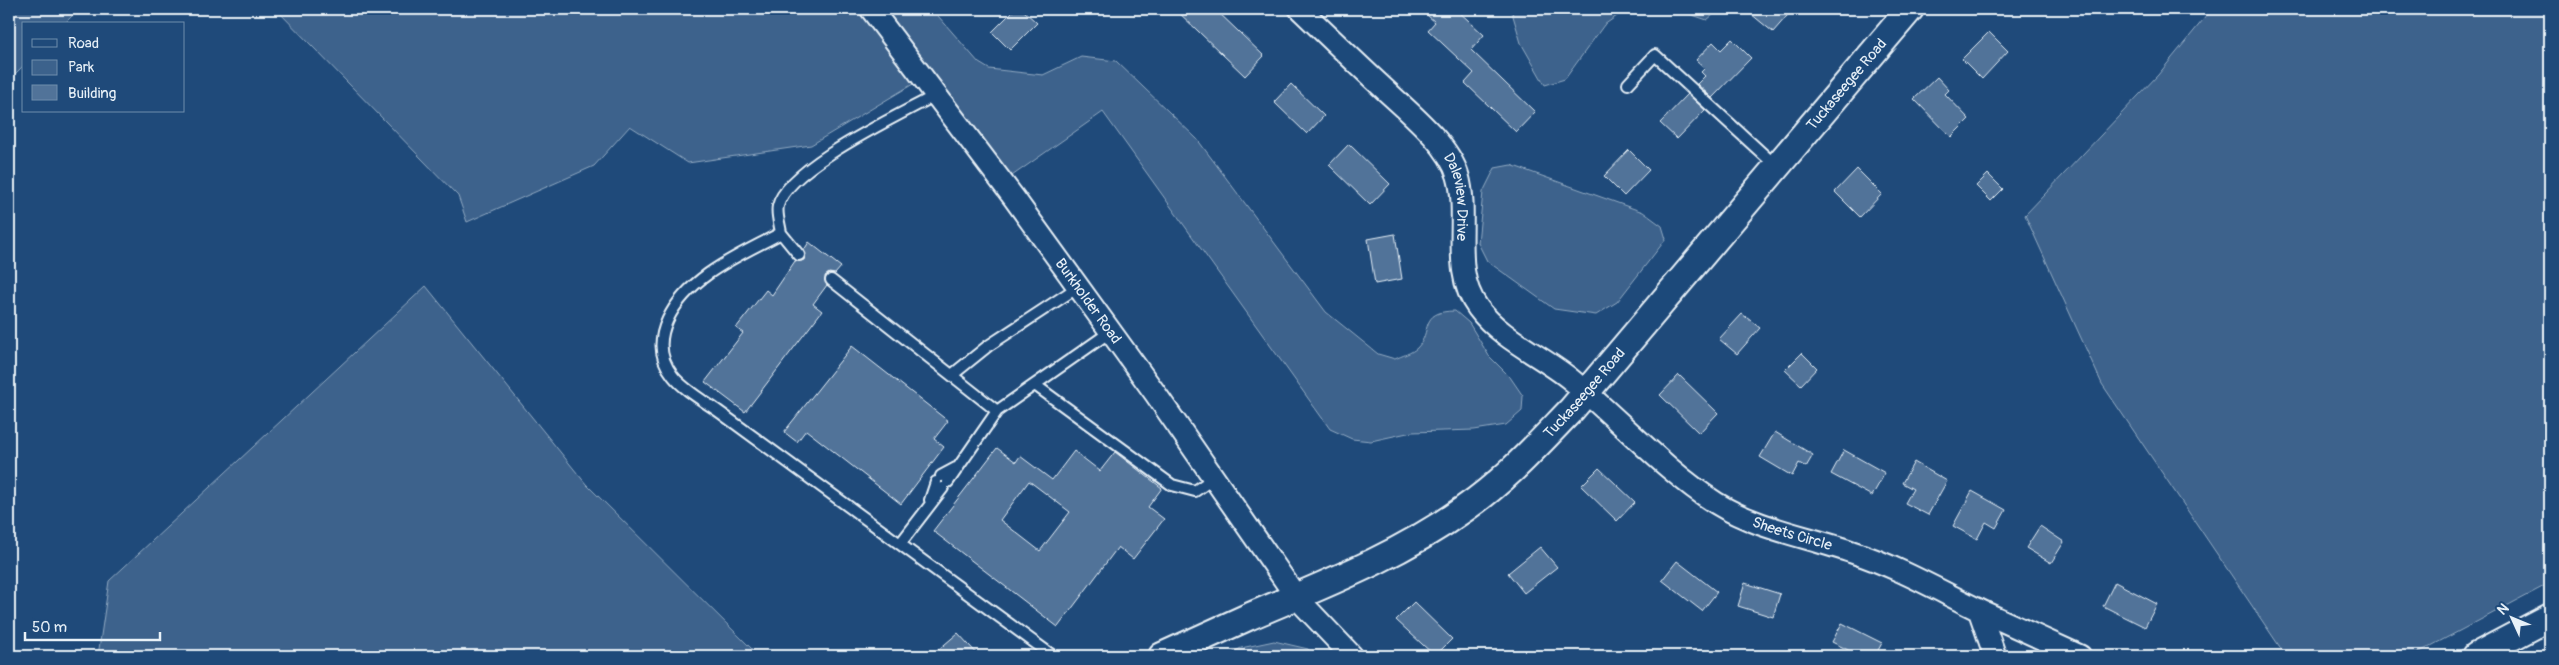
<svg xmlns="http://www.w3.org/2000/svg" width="2559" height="665" viewBox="0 0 2559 665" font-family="Pangolin,sans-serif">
  <rect width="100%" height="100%" fill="#1f4a7a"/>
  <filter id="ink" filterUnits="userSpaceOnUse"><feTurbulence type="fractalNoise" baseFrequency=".02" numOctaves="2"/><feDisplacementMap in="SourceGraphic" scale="10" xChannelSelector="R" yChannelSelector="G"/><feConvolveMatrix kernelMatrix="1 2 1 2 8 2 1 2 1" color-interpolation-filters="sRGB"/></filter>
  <g filter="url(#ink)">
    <path fill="#3c628c" stroke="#92aac2" d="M9,9H79L64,24H24V65L9,80Z
      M276,9H864L923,78L811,145L688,163L630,126L594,166L467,222L458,196Z
      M883,9H932L979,63L989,69L1043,75L1081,57L1116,61L1197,139L1326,312L1378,354L1395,359C1401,356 1412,353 1417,348C1433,332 1418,311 1455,311L1469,323L1489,356L1510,377L1523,396L1522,411L1506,425L1474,430L1412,432L1371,441L1352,439L1330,429L1103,112L1009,178Z
      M1511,9H1627L1604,25L1565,79L1545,85L1521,43Z
      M1675,9H1720L1707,20Z
      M2212,9H2550V583L2412,656H2286L2102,384L2025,215L2158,75Z
      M1511,165L1643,212L1662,226L1666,239L1617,302L1596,315L1554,309L1487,261L1478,243L1483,192L1495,168Z
      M426,286L586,484L759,656H98L109,581Z
      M1274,641L1308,649L1314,656H1227L1241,648Z"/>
    <path fill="#517399" stroke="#e8f1f8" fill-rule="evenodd" d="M1015,9H1022L1037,23L1010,50L992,32Z
      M1175,9H1215L1264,56L1245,76Z
      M1420,9H1456L1484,35L1471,50L1535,112L1516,132L1465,83L1474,73L1428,30L1435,22Z
      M1745,9H1793L1773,32Z
      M1989,32L2008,51L1982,79L1962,59Z
      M1732,39L1751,58L1712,98L1697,84L1705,76L1701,72L1705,68L1696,60L1713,42L1721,50Z
      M1937,77L1949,90L1945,94L1969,119L1951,137L1914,99Z
      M1291,84L1324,116L1307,134L1274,102Z
      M1688,94L1705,110L1677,139L1660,123Z
      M1349,144L1390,184L1370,205L1329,165Z
      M1629,150L1649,170L1624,196L1604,176Z
      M1857,169L1882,194L1860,217L1835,192Z
      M1988,174L2003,189L1991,201L1976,186Z
      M1395,234L1402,279L1375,284L1368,239Z
      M809,242L841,267L835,274L829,273L825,276L827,285L813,304L822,311L745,412L705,382L743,333L736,328L766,290L772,295L795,261L804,260L806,254L804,250Z
      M1742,314L1760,328L1737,354L1719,339Z
      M852,346L948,421L934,439L944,447L901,504L806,430L797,442L784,432Z
      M1802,353L1817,368L1801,385L1785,370Z
      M1679,375L1718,413L1699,433L1660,395Z
      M1775,432L1813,455L1806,467L1799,463L1792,476L1760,457Z
      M997,448L1016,462L1020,456L1052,480L1074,451L1100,471L1115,452L1162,488L1148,507L1164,519L1133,559L1118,547L1058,627L933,531ZM1029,481L1070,512L1040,551L1000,520Z
      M1844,450L1885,473L1872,496L1831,474Z
      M1914,462L1947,481L1928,515L1905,503L1913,489L1902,483Z
      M1599,468L1635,502L1617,521L1581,486Z
      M1972,491L2006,510L1996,528L1986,522L1977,539L1953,526Z
      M2040,526L2064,542L2051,563L2026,548Z
      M1540,547L1557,567L1524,593L1508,573Z
      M1677,561L1717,592L1702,611L1662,580Z
      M2115,582L2157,604L2145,627L2103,606Z
      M1745,583L1780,594L1773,617L1738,606Z
      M1414,602L1452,639L1435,656L1396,620Z
      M1842,623L1882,643L1875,656H1860L1832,642Z
      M958,633L979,656H931Z"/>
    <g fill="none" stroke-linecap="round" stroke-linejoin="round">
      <defs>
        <path id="service" d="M1628,84L1655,55L1776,166
          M936,95C900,115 787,167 778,206C776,214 780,225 781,233C757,246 730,258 708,274C676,297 644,339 673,376C684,390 704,401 718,411L1053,656
          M781,233L799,255
          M831,280L997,411L1110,332
          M952,375L988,346L1078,287
          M1035,385L1172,485L1195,491L1214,478
          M941,476L956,468
          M948,482L997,411
          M930,500L936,482
          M900,544L943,488"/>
        <g id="minor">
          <path id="s1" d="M871,9L1014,198L1155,393L1297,598L1352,656"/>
          <path id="s2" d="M1300,9C1326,34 1353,60 1380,85C1405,109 1448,142 1458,176C1470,218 1450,271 1478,308C1500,338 1540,355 1569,378C1618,418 1664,470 1716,503C1758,529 1806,536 1852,552C1896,566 1938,590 1979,610L1995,656"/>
          <path d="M1979,610L2080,656"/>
        </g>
        <g id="tertiary">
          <path id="s3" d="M1162,656C1191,643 1219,630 1248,617C1323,585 1397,557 1464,509C1505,481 1538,444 1572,409L1910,9"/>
          <path d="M2476,656L2550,617"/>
        </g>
      </defs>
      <use href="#service" stroke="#e8f1f8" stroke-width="14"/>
      <use href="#minor" stroke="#e8f1f8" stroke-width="25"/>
      <use href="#tertiary" stroke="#e8f1f8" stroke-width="30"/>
      <use href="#service" stroke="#1f4a7a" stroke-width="10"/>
      <use href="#minor" stroke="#1f4a7a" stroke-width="21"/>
      <use href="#tertiary" stroke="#1f4a7a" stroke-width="26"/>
    </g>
  </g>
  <g text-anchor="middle" stroke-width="4" stroke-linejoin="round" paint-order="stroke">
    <g font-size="15" fill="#e8f1f8" stroke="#1f4a7a">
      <text dy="5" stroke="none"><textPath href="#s3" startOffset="909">Tuckaseegee Road</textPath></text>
      <text dy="5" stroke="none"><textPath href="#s2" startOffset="252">Daleview Drive</textPath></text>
      <text dy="5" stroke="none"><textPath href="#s1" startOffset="364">Burkholder Road</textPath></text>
      <text dy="5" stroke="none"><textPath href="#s3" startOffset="504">Tuckaseegee Road</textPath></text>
      <text dy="5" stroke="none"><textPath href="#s2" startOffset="758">Sheets Circle</textPath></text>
    </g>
  </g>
  <rect width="2559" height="665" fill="none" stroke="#1f4a7a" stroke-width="30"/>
  <rect x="15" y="15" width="2529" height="635" fill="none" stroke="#e8f1f8" stroke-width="2" filter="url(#ink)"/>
  <rect x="22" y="22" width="162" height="90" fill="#1f4a7a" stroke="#6f8dac"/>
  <rect x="32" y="39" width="25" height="8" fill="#1f4a7a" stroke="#6f8dac"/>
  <text x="68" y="48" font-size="15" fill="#e8f1f8">Road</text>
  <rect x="32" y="60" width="25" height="15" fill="#3c628c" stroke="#6f8dac"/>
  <text x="68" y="72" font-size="15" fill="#e8f1f8">Park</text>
  <rect x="32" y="85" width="25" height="15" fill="#517399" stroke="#6f8dac"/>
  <text x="68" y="98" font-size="15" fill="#e8f1f8">Building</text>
  <g transform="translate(2512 618) rotate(314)" stroke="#1f4a7a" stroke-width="4" paint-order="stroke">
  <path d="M0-4L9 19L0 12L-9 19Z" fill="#e8f1f8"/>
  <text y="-8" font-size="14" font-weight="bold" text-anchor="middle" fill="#e8f1f8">N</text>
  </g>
  <path d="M25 632v8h135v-8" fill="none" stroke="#e8f1f8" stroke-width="2.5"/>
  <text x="32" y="632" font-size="15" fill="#e8f1f8" stroke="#1f4a7a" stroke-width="4" paint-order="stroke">50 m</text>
</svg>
